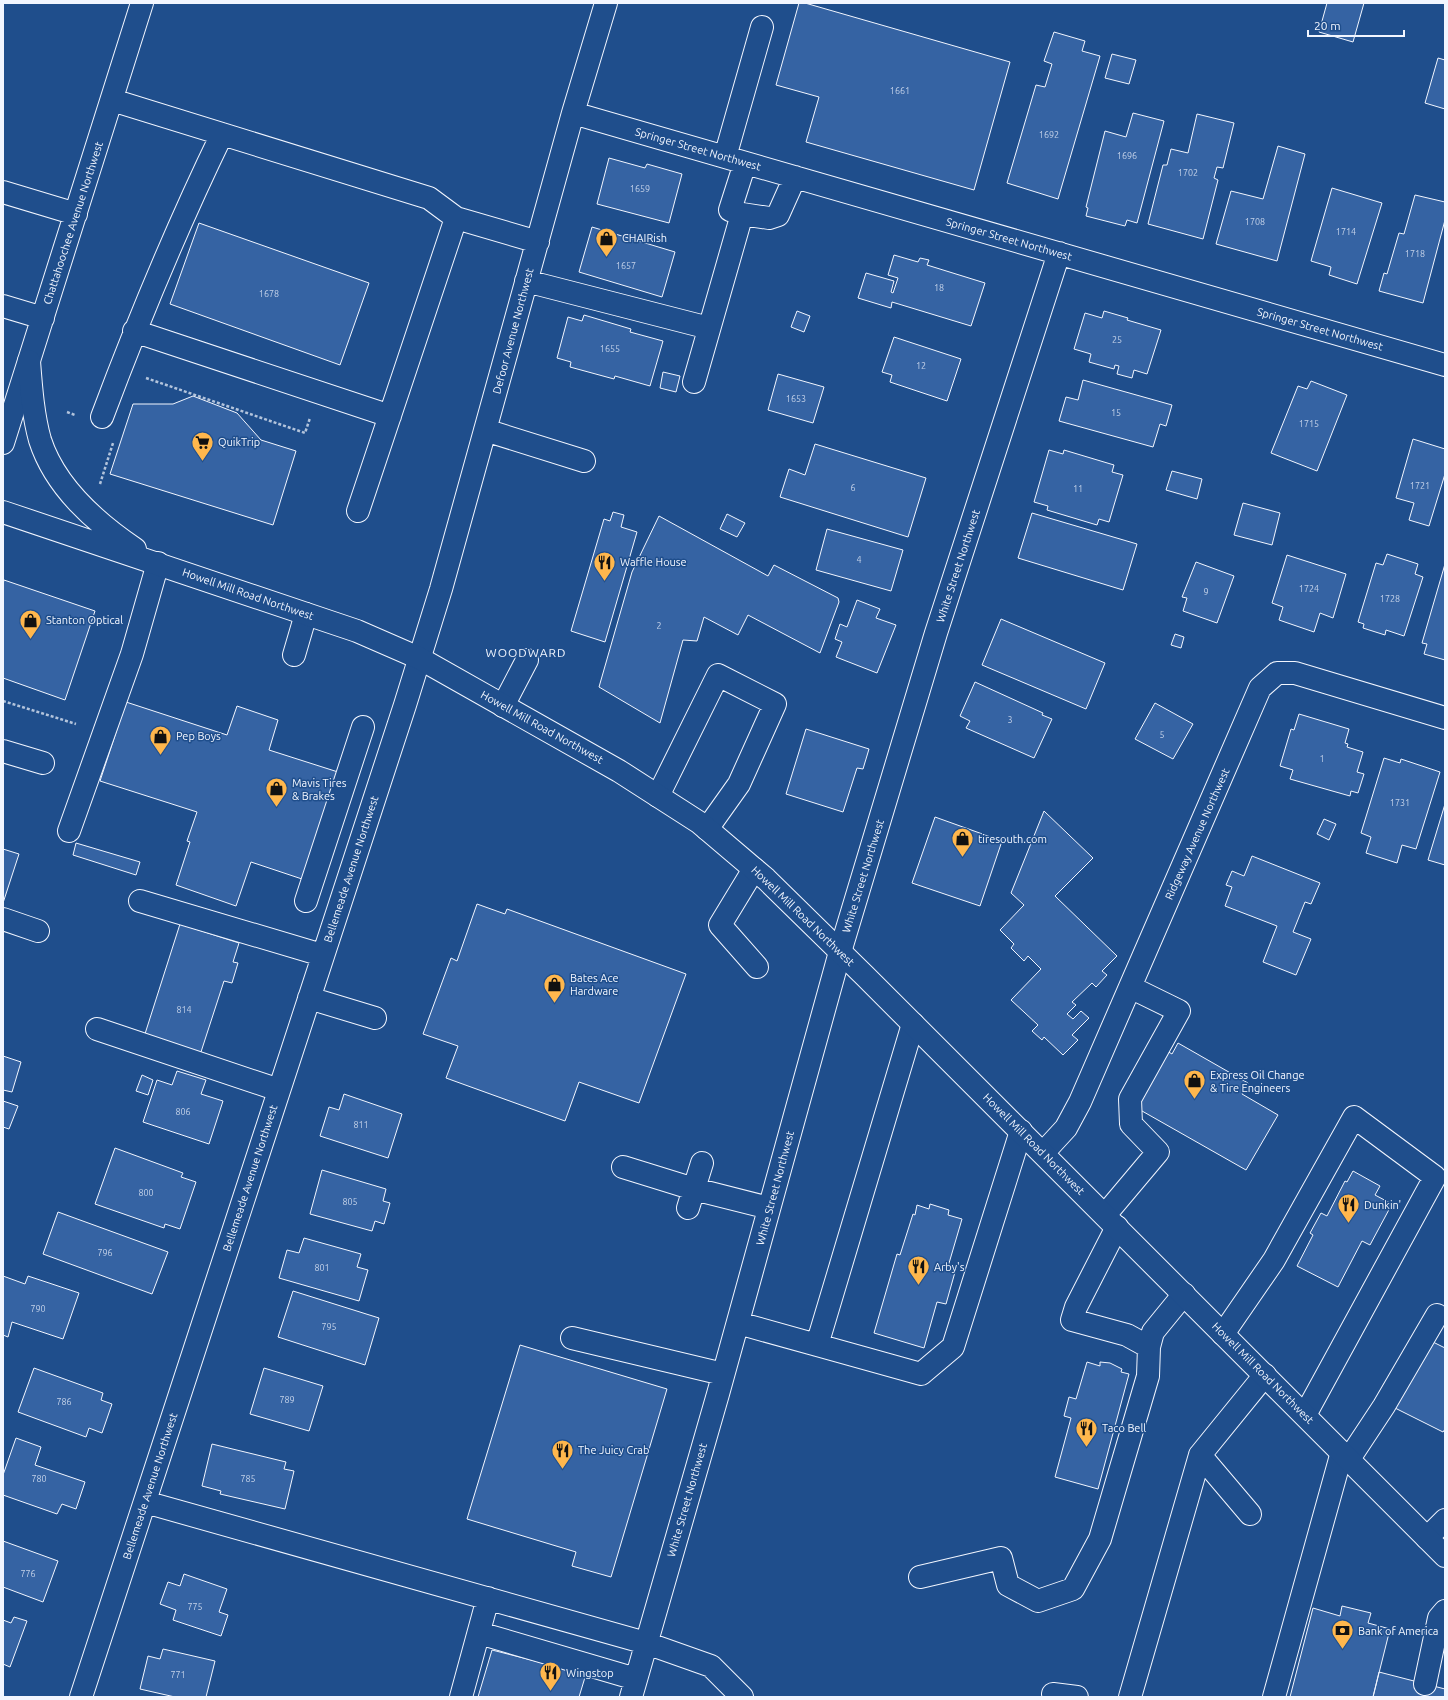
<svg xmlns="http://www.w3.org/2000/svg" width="1448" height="1700" viewBox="0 0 1448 1700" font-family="Ubuntu,sans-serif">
  <rect width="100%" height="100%" fill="#1f4e8c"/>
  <path fill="#3563a3" stroke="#f2f6ff" d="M799,3H805L1010,62L974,190L806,142L819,97L776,85Z
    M1327,3H1364L1353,42L1319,32Z
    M1054,32L1085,41L1082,51L1100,56L1058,199L1007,183L1036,85L1045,87L1052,64L1044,61Z
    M1112,54L1136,60L1129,84L1105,78Z
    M1438,58L1445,60V109L1425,103Z
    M1133,113L1164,121L1137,223L1127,220L1125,226L1086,216L1088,208L1086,207L1105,131L1126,137Z
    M1197,114L1234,123L1223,168L1217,167L1214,178L1218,180L1203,239L1148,224L1163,165H1167L1171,149L1188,153Z
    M1278,146L1305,154L1277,261L1216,244L1231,191L1263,199Z
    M609,158L645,168L647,164L682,174L669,223L597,204Z
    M1332,188L1382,203L1357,284L1329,275L1331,267L1311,261Z
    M1415,195L1445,202V220L1423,303L1379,291L1384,273L1387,274L1399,233L1404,234Z
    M199,223L369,283L340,365L170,304Z
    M592,227L675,252L662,297L579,272Z
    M894,255L918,262L920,258L929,260L927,265L985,283L971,326L892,302L891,308L858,298L866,273L894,281L891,292L893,293L898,278L888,275Z
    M797,311L810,316L804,332L791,327Z
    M1104,311L1128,318L1127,320L1161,330L1147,374L1134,370L1132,378L1117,374L1119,366L1115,365L1114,369L1089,362L1091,354L1074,349L1085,313L1102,318Z
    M584,315L631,329L630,332L663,341L650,386L615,376L614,379L570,367L571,362L557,358L568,317L582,321Z
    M894,337L961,359L947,401L890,382L892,375L882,372Z
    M663,372L680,376L676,392L660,388Z
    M778,374L824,387L813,423L768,410Z
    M1083,380L1172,405L1166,426L1160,424L1153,447L1059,421L1066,397L1078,400Z
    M1311,381L1347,395L1317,471L1271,453L1298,386L1307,389Z
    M193,396L237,413L261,440L296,451L273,525L110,474L133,404H173Z
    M1413,439L1445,449V474L1429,526L1409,520L1414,503L1396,498Z
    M815,444L926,478L908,537L780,497L789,469L805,475Z
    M1049,450L1063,454L1064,450L1114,465L1112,472L1123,475L1109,522L1099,519L1097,525L1047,510L1048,506L1034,502Z
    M1172,471L1202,479L1197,499L1166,490Z
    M1243,503L1280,513L1272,545L1234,535Z
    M613,512L624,515L621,527L637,532L605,642L571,631L604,519L610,521Z
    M1032,513L1137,544L1123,590L1018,558Z
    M727,514L745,523L737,537L720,529Z
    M659,516L768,576L774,565L838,598L839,602L820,653L748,615L738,635L704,617L697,641L683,640L660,723L599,687L632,572Z
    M827,529L903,550L891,591L816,570Z
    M1387,554L1418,564L1415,574L1423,577L1404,636L1386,630L1385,635L1363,628L1364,624L1358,622L1376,563L1383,565Z
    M1287,555L1346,574L1333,618L1320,613L1314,632L1279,620L1283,607L1272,603Z
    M1196,562L1234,576L1217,623L1183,611L1187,598L1182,597Z
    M1445,564V660L1424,654L1427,644L1422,643Z
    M4,580L95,611L65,700L3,678V584Z
    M857,600L880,609L876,618L896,625L877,673L836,657L842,642L835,639L840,624L847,627Z
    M1001,619L1105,663L1086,709L982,665Z
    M1175,634L1184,637L1181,648L1171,645Z
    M975,682L1043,713L1042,715L1052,719L1034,758L966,728L970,721L960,716Z
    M126,702L227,735L237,706L278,720L269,750L338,772L302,879L251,862L236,906L176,885L190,842L187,841L197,812L100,781Z
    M1155,703L1193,724L1173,759L1135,739Z
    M1299,714L1349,729L1345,743L1348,744L1347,747L1363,752L1357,772L1364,774L1358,793L1351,791L1350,796L1290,779L1293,770L1280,766L1291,729L1294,730Z
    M806,729L869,749L863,769L857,768L843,812L786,794Z
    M1384,758L1400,763L1401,759L1440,772L1416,849L1402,845L1397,863L1366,853L1371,837L1361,833Z
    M1445,804V865L1428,860Z
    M1044,811L1093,858L1055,896L1117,956L1102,971L1107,975L1096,987L1092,983L1072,1002L1076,1005L1067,1014L1073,1019L1081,1011L1089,1018L1072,1035L1078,1040L1063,1055L1044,1037L1042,1040L1032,1031L1038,1025L1011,1000L1041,969L1028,956L1024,961L1011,948L1014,944L1000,930L1024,905L1011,893Z
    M935,817L1002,841L980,906L912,883Z
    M1324,819L1336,824L1329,840L1317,834Z
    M76,843L140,862L136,875L73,855Z
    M3,849L19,854L3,903Z
    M1252,856L1320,883L1311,904L1305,902L1293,932L1311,939L1296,975L1263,962L1277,926L1225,906L1232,887L1226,885L1232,871L1244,876Z
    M477,904L505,914L507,909L686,974L639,1103L579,1082L565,1121L446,1078L458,1046L423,1034L451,958L457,961Z
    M180,924L239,943L233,962L238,963L232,983L224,981L200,1055L144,1037Z
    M1178,1043L1248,1083L1242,1094L1278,1115L1246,1170L1135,1107L1167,1051L1172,1054Z
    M3,1056L21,1062L12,1092L3,1090Z
    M177,1071L206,1080L201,1094L223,1101L209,1144L143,1122L157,1080L172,1085Z
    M142,1075L153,1080L148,1095L136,1091Z
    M344,1094L402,1114L388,1158L320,1136L329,1107L339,1110Z
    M3,1101L18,1106L9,1129L3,1127Z
    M115,1148L183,1173L181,1177L196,1182L180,1229L165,1224L164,1228L95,1204Z
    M322,1170L386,1189L383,1201L390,1203L384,1224L375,1221L372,1231L310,1214Z
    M1353,1171L1380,1186L1375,1195L1392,1204L1370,1245L1362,1241L1338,1287L1297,1266L1313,1235L1310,1233L1321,1213L1327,1216L1345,1181L1347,1182Z
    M930,1204L949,1210L948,1215L962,1219L947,1270L955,1272L946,1304L937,1302L924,1348L874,1333L897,1254L900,1255L913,1214L915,1215L917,1205L929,1209Z
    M58,1212L168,1252L152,1294L43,1254Z
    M304,1238L361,1254L357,1267L368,1270L359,1301L279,1278L287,1250L299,1253Z
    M3,1276L25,1284L28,1276L79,1293L63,1339L12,1322L8,1337L3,1335Z
    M293,1291L379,1318L365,1365L278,1337Z
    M1425,1338L1445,1348V1429L1443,1432L1395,1408Z
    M520,1345L667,1389L611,1577L572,1566L576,1552L467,1519Z
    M1087,1362L1100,1366V1362L1110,1363L1122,1369L1121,1372L1129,1374L1098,1489L1055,1477L1071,1418L1064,1416L1069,1397L1076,1399Z
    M34,1368L103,1393L101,1400L112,1404L102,1433L89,1428L86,1437L18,1412Z
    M264,1368L323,1386L309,1431L250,1414Z
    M16,1438L41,1447L35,1465L85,1482L76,1509L62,1504L57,1514L3,1495V1475Z
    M212,1444L286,1462L284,1469L294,1471L285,1509L220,1494L221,1491L202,1486Z
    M3,1541L58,1561L43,1602L3,1587Z
    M184,1574L227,1589L219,1612L228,1615L221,1636L173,1620L176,1610L160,1604L168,1582L180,1586Z
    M1342,1606L1371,1613L1368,1623L1390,1629L1373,1697H1290L1313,1608L1340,1616Z
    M14,1617L27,1621L10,1667L3,1664V1620L11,1623Z
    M163,1649L215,1661L206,1697H175L140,1689L148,1656L160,1659Z
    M492,1650L586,1674L579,1697H478Z
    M1379,1672L1445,1689V1697H1373Z"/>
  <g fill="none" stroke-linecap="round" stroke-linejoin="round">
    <defs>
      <path id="minor" d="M112,100L429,198L456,218L538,242
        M573,113L1445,365
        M725,157L762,27
        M3,192L76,214
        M742,214L769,218L778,215L795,177
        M526,281L709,328
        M3,306L43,318
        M134,331L390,416
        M694,382L742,214L730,210L745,163
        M102,417C138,321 177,227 222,134
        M485,430L584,461
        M3,443L142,3
        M358,511L456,218
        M294,655L306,614
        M503,706L527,660
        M3,751L43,763
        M658,796L718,675L775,704L739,784L707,829
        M69,831L132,654L158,563
        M754,869L720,925L757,967
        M140,901L322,955
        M306,901L363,727
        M3,919L38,931
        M309,998L375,1018
        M913,1024L817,1345L921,1374L953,1347L1021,1131
        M97,1029L279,1090
        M1043,1153L1066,1128L1080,1102L1260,688L1277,673H1295L1445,718
        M623,1167L694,1189L769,1208
        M688,1208L702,1163
        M1105,1215L1158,1152L1131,1124L1130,1099L1179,1011L1130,987
        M1117,1227L1076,1307L1072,1320L1127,1335L1149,1347
        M738,1323L817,1345
        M1223,1334L1274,1260L1354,1117L1435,1177L1305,1415
        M572,1338L723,1374
        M1200,1455L1250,1514
        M1349,1459L1384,1406L1437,1315
        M145,1502L646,1643L711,1666L742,1697
        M1427,1538L1445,1520
        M920,1577L1001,1558L1008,1585L1038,1601L1073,1589L1100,1539L1148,1376L1149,1347L1153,1332L1184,1294
        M479,1633L636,1679
        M1425,1684L1439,1618L1445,1611
        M1053,1694L1077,1697
        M81,1697L405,705L441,589L573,113L606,3
        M461,1697L488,1598
        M631,1697L718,1394L840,952L936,633L1059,253
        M1130,1697L1200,1455L1265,1375
        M1274,1697L1342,1452"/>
      <path id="major" d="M29,361C31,387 33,415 40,440C55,487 95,522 135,549
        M3,512L357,631L419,658L619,771L700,823L766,879L865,976L1445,1556"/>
    </defs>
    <use href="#minor" stroke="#f2f6ff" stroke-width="24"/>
    <use href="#major" stroke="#f2f6ff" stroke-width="24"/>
    <path stroke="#b3c4dc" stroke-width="2.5" stroke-dasharray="3 2" stroke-linecap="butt" d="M146,378L305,433L310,418
      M67,412L75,415
      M100,484L113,443
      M3,701L76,724"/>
    <use href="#minor" stroke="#1f4e8c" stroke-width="22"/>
    <use href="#major" stroke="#1f4e8c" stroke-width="22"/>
  </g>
  <defs>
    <symbol id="shop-pin" viewBox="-11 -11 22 30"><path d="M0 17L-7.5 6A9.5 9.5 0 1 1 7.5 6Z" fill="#ffb74d" stroke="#1f4e8c"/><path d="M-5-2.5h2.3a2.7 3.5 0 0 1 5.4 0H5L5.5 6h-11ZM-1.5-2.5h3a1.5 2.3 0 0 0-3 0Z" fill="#111"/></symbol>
    <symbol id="supermarket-pin" viewBox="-11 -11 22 30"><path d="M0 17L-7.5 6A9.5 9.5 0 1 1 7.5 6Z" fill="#ffb74d" stroke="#1f4e8c"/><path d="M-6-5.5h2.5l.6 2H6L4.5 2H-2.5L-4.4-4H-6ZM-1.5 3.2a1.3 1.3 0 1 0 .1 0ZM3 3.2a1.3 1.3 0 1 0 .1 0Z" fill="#111"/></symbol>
    <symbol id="restaurant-pin" viewBox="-11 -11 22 30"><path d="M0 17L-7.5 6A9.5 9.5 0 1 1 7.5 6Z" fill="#ffb74d" stroke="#1f4e8c"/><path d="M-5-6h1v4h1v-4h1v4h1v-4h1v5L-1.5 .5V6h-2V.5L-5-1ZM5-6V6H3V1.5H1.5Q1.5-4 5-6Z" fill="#111"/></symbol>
    <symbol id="bank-pin" viewBox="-11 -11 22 30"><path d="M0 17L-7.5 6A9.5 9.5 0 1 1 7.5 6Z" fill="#ffb74d" stroke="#1f4e8c"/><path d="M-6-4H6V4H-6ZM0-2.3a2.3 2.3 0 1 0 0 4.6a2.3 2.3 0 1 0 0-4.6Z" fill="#111"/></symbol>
  </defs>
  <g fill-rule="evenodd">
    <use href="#shop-pin" x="594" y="226" width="25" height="34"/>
    <use href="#supermarket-pin" x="190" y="430" width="25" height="34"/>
    <use href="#restaurant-pin" x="592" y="550" width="25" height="34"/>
    <use href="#shop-pin" x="18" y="608" width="25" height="34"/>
    <use href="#shop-pin" x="148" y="724" width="25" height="34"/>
    <use href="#shop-pin" x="264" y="776" width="25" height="34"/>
    <use href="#shop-pin" x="950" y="826" width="25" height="34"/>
    <use href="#shop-pin" x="542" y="972" width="25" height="34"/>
    <use href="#shop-pin" x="1182" y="1068" width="25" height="34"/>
    <use href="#restaurant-pin" x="1336" y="1192" width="25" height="34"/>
    <use href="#restaurant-pin" x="906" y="1254" width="25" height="34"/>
    <use href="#restaurant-pin" x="1074" y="1416" width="25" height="34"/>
    <use href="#restaurant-pin" x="550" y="1438" width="25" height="34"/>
    <use href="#bank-pin" x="1330" y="1618" width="25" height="34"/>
    <use href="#restaurant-pin" x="538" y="1660" width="25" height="34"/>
  </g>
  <g text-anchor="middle" stroke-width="3" stroke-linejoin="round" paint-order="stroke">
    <g font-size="9" fill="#c3d1e8">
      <text x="900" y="94">1661</text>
      <text x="1049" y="138">1692</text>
      <text x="1127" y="159">1696</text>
      <text x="1188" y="176">1702</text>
      <text x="640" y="192">1659</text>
      <text x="1255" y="225">1708</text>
      <text x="1346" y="235">1714</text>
      <text x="1415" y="257">1718</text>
      <text x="626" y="269">1657</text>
      <text x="939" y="291">18</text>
      <text x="269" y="297">1678</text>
      <text x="1117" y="343">25</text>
      <text x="610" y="352">1655</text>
      <text x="921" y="369">12</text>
      <text x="796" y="402">1653</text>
      <text x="1116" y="416">15</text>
      <text x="1309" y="427">1715</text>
      <text x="1420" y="489">1721</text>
      <text x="853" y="491">6</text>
      <text x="1078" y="492">11</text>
      <text x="859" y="563">4</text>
      <text x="1309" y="592">1724</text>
      <text x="1206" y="595">9</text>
      <text x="1390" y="602">1728</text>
      <text x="659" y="629">2</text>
      <text x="1010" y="723">3</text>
      <text x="1162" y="738">5</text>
      <text x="1322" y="762">1</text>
      <text x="1400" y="806">1731</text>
      <text x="184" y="1013">814</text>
      <text x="183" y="1115">806</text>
      <text x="361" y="1128">811</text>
      <text x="146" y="1196">800</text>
      <text x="350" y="1205">805</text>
      <text x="105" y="1256">796</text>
      <text x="322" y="1271">801</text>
      <text x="38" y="1312">790</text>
      <text x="329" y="1330">795</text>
      <text x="287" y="1403">789</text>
      <text x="64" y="1405">786</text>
      <text x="39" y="1482">780</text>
      <text x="248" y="1482">785</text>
      <text x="28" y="1577">776</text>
      <text x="195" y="1610">775</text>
      <text x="178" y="1678">771</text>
    </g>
    <g font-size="11" fill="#f2f6ff" stroke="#1f4e8c">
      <text transform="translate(698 149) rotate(16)" y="4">Springer Street Northwest</text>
      <text transform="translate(73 223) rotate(-72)" y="4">Chattahoochee Avenue Northwest</text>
      <text transform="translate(1009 239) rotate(16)" y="4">Springer Street Northwest</text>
      <text transform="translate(1320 329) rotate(16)" y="4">Springer Street Northwest</text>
      <text transform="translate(513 331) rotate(-75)" y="4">Defoor Avenue Northwest</text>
      <text transform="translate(958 566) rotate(-72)" y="4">White Street Northwest</text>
      <text transform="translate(248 594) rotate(19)" y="4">Howell Mill Road Northwest</text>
      <text transform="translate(542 727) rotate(29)" y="4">Howell Mill Road Northwest</text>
      <text transform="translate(1197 834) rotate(-66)" y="4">Ridgeway Avenue Northwest</text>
      <text transform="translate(351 869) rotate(-72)" y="4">Bellemeade Avenue Northwest</text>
      <text transform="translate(863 876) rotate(-73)" y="4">White Street Northwest</text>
      <text transform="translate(803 916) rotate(44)" y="4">Howell Mill Road Northwest</text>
      <text transform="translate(1034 1144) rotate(45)" y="4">Howell Mill Road Northwest</text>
      <text transform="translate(250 1178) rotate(-72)" y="4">Bellemeade Avenue Northwest</text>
      <text transform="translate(775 1188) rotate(-75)" y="4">White Street Northwest</text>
      <text transform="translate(1263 1373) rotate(45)" y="4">Howell Mill Road Northwest</text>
      <text transform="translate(150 1486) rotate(-72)" y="4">Bellemeade Avenue Northwest</text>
      <text transform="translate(687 1500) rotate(-74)" y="4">White Street Northwest</text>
    </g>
    <g font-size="11" fill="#f2f6ff" stroke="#1f4e8c" text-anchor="start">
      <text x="622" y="242">CHAIRish</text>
      <text x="218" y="446">QuikTrip</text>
      <text x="620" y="566">Waffle House</text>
      <text x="46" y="624">Stanton Optical</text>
      <text x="176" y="740">Pep Boys</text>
      <text x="292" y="787">Mavis Tires<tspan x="292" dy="13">&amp; Brakes</tspan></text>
      <text x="978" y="843">tiresouth.com</text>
      <text x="570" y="982">Bates Ace<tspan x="570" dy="13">Hardware</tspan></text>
      <text x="1210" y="1079">Express Oil Change<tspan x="1210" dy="13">&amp; Tire Engineers</tspan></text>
      <text x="1364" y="1209">Dunkin'</text>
      <text x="934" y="1271">Arby's</text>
      <text x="1102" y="1432">Taco Bell</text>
      <text x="578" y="1454">The Juicy Crab</text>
      <text x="1358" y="1635">Bank of America</text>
      <text x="566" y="1677">Wingstop</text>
    </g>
    <g font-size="12" letter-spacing="1" fill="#f2f6ff" stroke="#1f4e8c">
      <text x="526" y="657">WOODWARD</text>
    </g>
  </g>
  <rect width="1448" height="1700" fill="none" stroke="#f2f6ff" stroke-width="8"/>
  <path d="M1308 30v6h96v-6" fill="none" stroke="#f2f6ff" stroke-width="2"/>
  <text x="1314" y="30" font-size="12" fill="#f2f6ff" stroke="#1f4e8c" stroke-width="3" paint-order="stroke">20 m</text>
</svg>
